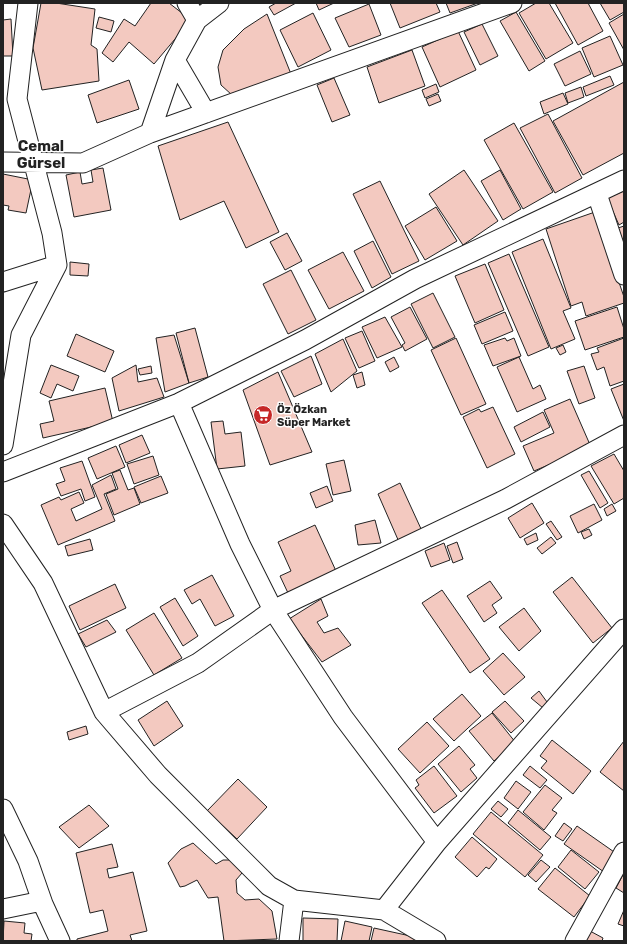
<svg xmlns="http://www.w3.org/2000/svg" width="627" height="944" viewBox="0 0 627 944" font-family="Rubik,sans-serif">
  <rect width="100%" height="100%" fill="#fff"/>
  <path fill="#f3c9c0" stroke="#222" d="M41,3H56L95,9L91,45L97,49L99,81L42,90L33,48Z
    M151,3H169L191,20L154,64L129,42L113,62L102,53L124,19L135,26Z
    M276,3H296L274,15L269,7Z
    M316,3H334L319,10Z
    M390,3H436L440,12L400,28Z
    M446,3H478L450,13Z
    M536,3H549L573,43L546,59L519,13Z
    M555,3H588L603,31L578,45Z
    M600,3H624V12L610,20Z
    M369,4L381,35L349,47L335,18Z
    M516,12L545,61L529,71L500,21Z
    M313,13L331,50L298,67L280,30Z
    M267,14L291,74L232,95L221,85L218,67L223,50L244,29Z
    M624,14V50L609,23Z
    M99,17L114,21L111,32L96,28Z
    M11,19L13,56H3V20Z
    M482,24L498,56L480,65L464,32Z
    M458,31L476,70L440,87L422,47Z
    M610,36L623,65L594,77L582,48Z
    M412,50L425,86L379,103L367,67Z
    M580,51L591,74L565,86L554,64Z
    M610,76L614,85L586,96L583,87Z
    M334,78L350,115L332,122L317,85Z
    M129,80L139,109L97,123L88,95Z
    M624,82V153L583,175L553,121Z
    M436,84L439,92L425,98L422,90Z
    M581,87L584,97L568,103L565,93Z
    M563,93L568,104L544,114L540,102Z
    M438,94L441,101L429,106L426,99Z
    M548,114L582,178L555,193L520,128Z
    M228,122L279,232L246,248L224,201L180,220L158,146Z
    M514,123L553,192L523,209L484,140Z
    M103,168L111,210L74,217L66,175L80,172L82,184L93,182L91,170Z
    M464,170L498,221L463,245L429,194Z
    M500,170L521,209L503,220L481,181Z
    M3,174L33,180L26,213L8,210L9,206L3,205Z
    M380,181L419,261L392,274L353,194Z
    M624,191V222L619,225L607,198Z
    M436,207L457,241L425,260L405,226Z
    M595,212L624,297V303L586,316L582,302L571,306L546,229Z
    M624,226V245L618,228Z
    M287,233L302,261L285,270L270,242Z
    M543,239L571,308L563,311L575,339L551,349L512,252Z
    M373,241L391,277L372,288L354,251Z
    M343,252L364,291L329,309L308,270Z
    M509,254L549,347L528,356L488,263Z
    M70,262L89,264L88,276L70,275Z
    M485,264L504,310L475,323L455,276Z
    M291,270L316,320L288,334L263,284Z
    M433,293L455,337L433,348L411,304Z
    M410,307L427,339L405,351L402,345L405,343L391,317Z
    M617,307L624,329V337L585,350L575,321Z
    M505,312L513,331L482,344L474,325Z
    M385,317L402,347L377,358L362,327Z
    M195,328L208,377L189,383L176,333Z
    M362,331L375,361L359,368L345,338Z
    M76,334L114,351L105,372L67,356Z
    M174,335L189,383L165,392L156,338Z
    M456,338L486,404L461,415L431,350Z
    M505,338L507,341L514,338L521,356L493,366L484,345Z
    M624,338V381L610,386L604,367L597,370L591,354L599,352L597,348Z
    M343,339L357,371L331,392L315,354Z
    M563,345L566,352L560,355L556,348Z
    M311,356L322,384L294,397L281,371Z
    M394,357L399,367L390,372L385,362Z
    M519,357L533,389L540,385L546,399L517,412L497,367Z
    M51,365L79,376L73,391L57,384L51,398L40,393Z
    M136,365L138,382L157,378L164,397L119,411L112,378Z
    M151,366L152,373L140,375L138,369Z
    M584,366L595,398L579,404L567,371Z
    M278,372L312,452L270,465L243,390Z
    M362,372L365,385L357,388L353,375Z
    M624,384V421L611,389Z
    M105,388L113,422L43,438L40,424L54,421L49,401Z
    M570,399L591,447L534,471L523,446L554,433L544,410Z
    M493,407L515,454L487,468L463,417L479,409L481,412Z
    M543,412L550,427L521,442L514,427Z
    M223,421L225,434L241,432L245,466L217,469L211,422Z
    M142,435L150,453L126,463L119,445Z
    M116,446L125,467L97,479L88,458Z
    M614,454L624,471V498L614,504L591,466Z
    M153,456L159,475L134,484L127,464Z
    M344,460L351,491L333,495L326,464Z
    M82,461L95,497L85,501L81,489L61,496L56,484L65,481L60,468Z
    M120,470L128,490L134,488L140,504L114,515L106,494L118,489L112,473Z
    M589,471L608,503L600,508L581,475Z
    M111,475L116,489L104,494L115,521L58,545L41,505L59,497L61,500L79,492L84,503L71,509L76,521L102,509L92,485Z
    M161,476L168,493L141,503L134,487Z
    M400,483L422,531L399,542L378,494Z
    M327,486L333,501L316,508L310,493Z
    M532,503L544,523L520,538L508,518Z
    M594,504L602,520L578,533L570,516Z
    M612,504L616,511L607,516L604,509Z
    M375,520L381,543L358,545L355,525Z
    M551,521L562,537L557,540L546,524Z
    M315,525L336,571L288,593L280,576L291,571L278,542Z
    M589,529L592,535L584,539L581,532Z
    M536,533L538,540L527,545L524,539Z
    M551,537L556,543L542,554L537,548Z
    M90,539L93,550L68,556L65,546Z
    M457,542L463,559L453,563L447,546Z
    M444,543L450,560L431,567L425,551Z
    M212,575L234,616L215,626L200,599L192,604L184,590Z
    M572,577L612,628L593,643L553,592Z
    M490,581L502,598L492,605L497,613L484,622L467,596Z
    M115,584L126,608L80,630L69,606Z
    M442,590L490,659L470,673L422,603Z
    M175,598L198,636L183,646L160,607Z
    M321,599L328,616L317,622L324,633L338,628L351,645L322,662L289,619Z
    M524,608L541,631L519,651L499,627Z
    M154,613L182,658L154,675L126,630Z
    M107,620L116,632L86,647L78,634Z
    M503,653L525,677L504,695L483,671Z
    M539,691L547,702L543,708L531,698Z
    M462,694L481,716L454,741L433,719Z
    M167,701L183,726L154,746L138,720Z
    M505,701L524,721L511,733L492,712Z
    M492,713L516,743L494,761L469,731Z
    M427,722L449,746L420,773L398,749Z
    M86,726L88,734L69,740L67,732Z
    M552,740L591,771L573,794L541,768L547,761L540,756Z
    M624,741V791L600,772Z
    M459,746L475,765L470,769L477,778L461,792L438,764Z
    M434,766L457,796L434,813L415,788L419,785L416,780Z
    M530,766L547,780L540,788L523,775Z
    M238,779L267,807L237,839L207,811Z
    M516,781L531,792L518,809L504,798Z
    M545,785L562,798L552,810L557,813L544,830L523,812Z
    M498,801L508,809L501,817L491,809Z
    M89,805L109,826L79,848L59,827Z
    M518,810L551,837L540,850L508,823Z
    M491,812L543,855L525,877L473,834Z
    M564,823L572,829L563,841L555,836Z
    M577,826L617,854L604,872L564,844Z
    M472,837L497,859L489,869L486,867L477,877L455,857Z
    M193,843L216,864L223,860H236L242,873L236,880L237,893L245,900L259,899L272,911L277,939L224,941L218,897L208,898L197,880L185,886L180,887L168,863L181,849Z
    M112,844L118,867L107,869L109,878L133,872L147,931L130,935L132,941H77V939L108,931L103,910L90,913L76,853Z
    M571,850L599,872L585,889L558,867Z
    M541,860L550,867L536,882L528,875Z
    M555,868L590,896L574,917L538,889Z
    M624,873V893L616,888Z
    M624,910V926L618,924Z
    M303,918L338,919L337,941H303Z
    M4,921L25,923L24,933L32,934L31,941H3Z
    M345,921L372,927L369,941H341Z
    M374,928L415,937L414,941H371Z
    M590,931L603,938L602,941H584Z"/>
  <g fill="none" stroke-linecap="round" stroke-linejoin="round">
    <defs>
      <path id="minor" d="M187,3L197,20
        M175,60L206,113
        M150,133L175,60L197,20L219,3
        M3,162L83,163L150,133L512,3
        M597,194L624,275
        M3,282L57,265
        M179,403L240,544L273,610L343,717L437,842
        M3,445L21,335L57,265L52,233L17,99L28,3
        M3,472L179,403L305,340L415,279L624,180
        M3,524L43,583L104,712L158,775L269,886L294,900L384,910L436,941
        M104,712L198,663L273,610L506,499L624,435
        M3,809L28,861L43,904L60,941
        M3,909L42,901
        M384,910L437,842L624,629
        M289,941L294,900
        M575,941L624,852"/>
    </defs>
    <use href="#minor" stroke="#222" stroke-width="21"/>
    <use href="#minor" stroke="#fff" stroke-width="19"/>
  </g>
  <defs>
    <symbol id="supermarket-disc" viewBox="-11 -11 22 22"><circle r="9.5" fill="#c62828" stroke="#fff"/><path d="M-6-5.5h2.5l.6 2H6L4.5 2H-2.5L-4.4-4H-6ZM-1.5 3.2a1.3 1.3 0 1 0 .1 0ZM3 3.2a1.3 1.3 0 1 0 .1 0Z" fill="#fff"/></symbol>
  </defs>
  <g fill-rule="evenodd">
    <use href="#supermarket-disc" x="252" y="404" width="22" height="22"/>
  </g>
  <g text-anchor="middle" stroke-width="3" stroke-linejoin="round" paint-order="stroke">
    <g font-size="11" font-weight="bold" fill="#222" stroke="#fff" text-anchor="start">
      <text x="277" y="413">Öz Özkan<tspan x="277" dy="13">Süper Market</tspan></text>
    </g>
    <g font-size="15" font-weight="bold" fill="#222" stroke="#fff">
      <text x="41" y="151">Cemal<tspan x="41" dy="17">Gürsel</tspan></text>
    </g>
  </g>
  <rect width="627" height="944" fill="none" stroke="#222222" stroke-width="8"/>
</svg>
